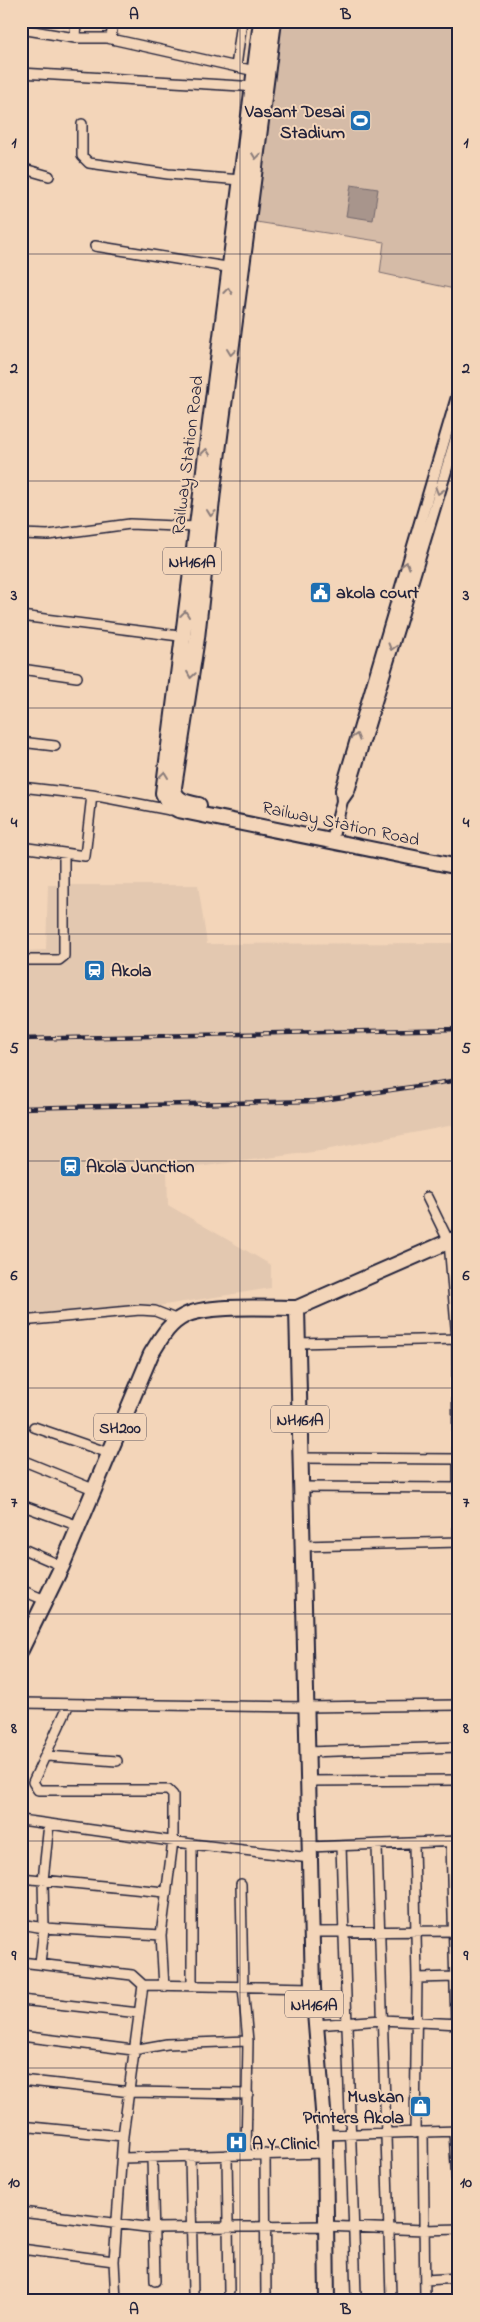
<svg xmlns="http://www.w3.org/2000/svg" width="480" height="2322" viewBox="0 0 480 2322" font-family="'Indie Flower',sans-serif">
  <rect width="100%" height="100%" fill="#f3d5b9"/>
  <filter id="ink" filterUnits="userSpaceOnUse"><feTurbulence type="fractalNoise" baseFrequency=".02" numOctaves="2"/><feDisplacementMap in="SourceGraphic" scale="10" xChannelSelector="R" yChannelSelector="G"/><feConvolveMatrix kernelMatrix="1 2 1 2 8 2 1 2 1" color-interpolation-filters="sRGB"/></filter>
  <g filter="url(#ink)">
    <path fill="#e3c8b0" d="M48,885H198L207,944L459,943V1124L320,1151L167,1171L168,1205L271,1265V1288L152,1307L21,1318V951L46,950Z"/>
    <path fill="#d5bba7" stroke="#7c6e71" d="M276,21H459V290L380,273L384,242L250,221Z"/>
    <path fill="#a8958c" stroke="#72676c" d="M351,185L378,189L373,220L346,216Z"/>
    <g fill="none" stroke-linecap="round" stroke-linejoin="round">
      <defs>
        <path id="minor" d="M22,21V25L27,30L75,38H107L255,71
          M75,38L76,21
          M111,39L113,21
          M236,67L242,21
          M21,73L258,87
          M82,124V156L89,163L168,174L241,180
          M21,168L49,176
          M95,246L233,268
          M21,534L48,535L130,524L197,527
          M21,616L187,637
          M21,669L77,677
          M21,742L55,746
          M21,787L92,795L170,810L171,806
          M21,847L85,856L92,795
          M21,960H59L64,956V853
          M427,1197L449,1242L457,1339L459,1584
          M21,1321L140,1310L155,1311L178,1320
          M298,1343L459,1339
          M34,1427L109,1453
          M301,1458L458,1459
          M24,1461L93,1489
          M302,1487L458,1488
          M21,1505L79,1526
          M302,1546L459,1542
          M21,1548L62,1566
          M21,1590L45,1600
          M21,1703L306,1707L459,1705
          M69,1704L33,1782L38,1790H168L173,1795V1841L161,1935L164,1987
          M307,1752L459,1747
          M47,1756L117,1761
          M308,1781L459,1780
          M21,1820L192,1844L310,1858
          M451,1842L456,2024
          M192,1844V1986
          M414,1845L417,1978L415,2133
          M341,1846L356,2295
          M377,1846L391,2297
          M309,1847L459,1841
          M21,1878L165,1892
          M241,1884L243,1987L248,2041L246,2155
          M21,1924L44,1928L161,1935
          M311,1932L459,1931
          M21,1962L132,1975L143,1985L313,1988
          M40,1964L44,1928L43,1880L49,1824
          M417,1978L456,1977
          M21,2000L139,2013
          M316,2025L382,2020L459,2024
          M21,2036L133,2050L167,2044L248,2041
          M21,2080L131,2092L248,2094
          M21,2126L123,2136
          M454,2131L457,2184
          M423,2132L425,2301
          M325,2135L459,2131
          M265,2154L266,2301
          M227,2155L229,2292
          M152,2157L155,2281
          M190,2157L193,2293
          M122,2158L325,2153
          M21,2212L154,2228L325,2226L424,2230L459,2229
          M21,2249L114,2261L116,2301
          M114,2261L123,2136L143,1985
          M425,2280L459,2278"/>
        <path id="tertiary" d="M342,801L341,790L459,390
          M332,840L342,801L349,791L459,428"/>
        <path id="primary" d="M21,1650L62,1566L151,1354C160,1340 168,1324 184,1316C205,1304 271,1308 297,1308"/>
        <path id="trunk" d="M261,21L163,793L169,805L178,810L459,867
          M199,805C188,803 174,801 174,787L197,638L214,482L274,21
          M327,2301L325,2135L313,1988L297,1308L459,1237"/>
      </defs>
      <use href="#minor" stroke="#22223b" stroke-width="12"/>
      <use href="#tertiary" stroke="#22223b" stroke-width="14"/>
      <use href="#primary" stroke="#22223b" stroke-width="18"/>
      <use href="#trunk" stroke="#22223b" stroke-width="18"/>
      <use href="#minor" stroke="#f3d5b9" stroke-width="9"/>
      <use href="#tertiary" stroke="#f3d5b9" stroke-width="10"/>
      <use href="#primary" stroke="#f3d5b9" stroke-width="14"/>
      <use href="#trunk" stroke="#f3d5b9" stroke-width="14"/>
      <defs>
        <path id="rail" d="M21,1039L459,1029
          M21,1108L316,1101L459,1080"/>
      </defs>
      <use href="#rail" stroke="#22223b" stroke-width="4.5"/>
      <use href="#rail" stroke="#f3d5b9" stroke-width="2.5" stroke-dasharray="8" stroke-linecap="butt"/>
    </g>
    <defs><path id="oneway-chevron" d="M-2-3.5L2.5 0L-2 3.5" fill="none" stroke-width="1.6" stroke-linecap="round" stroke-linejoin="round" transform="scale(1.25)"/></defs>
    <g stroke="#8a7c7a">
      <use href="#oneway-chevron" transform="translate(256 156) rotate(97)"/>
      <use href="#oneway-chevron" transform="translate(228 291) rotate(-83)"/>
      <use href="#oneway-chevron" transform="translate(231 352) rotate(97)"/>
      <use href="#oneway-chevron" transform="translate(206 452) rotate(-83)"/>
      <use href="#oneway-chevron" transform="translate(439 491) rotate(107)"/>
      <use href="#oneway-chevron" transform="translate(211 513) rotate(96)"/>
      <use href="#oneway-chevron" transform="translate(406 565) rotate(-73)"/>
      <use href="#oneway-chevron" transform="translate(185 614) rotate(-83)"/>
      <use href="#oneway-chevron" transform="translate(392 647) rotate(106)"/>
      <use href="#oneway-chevron" transform="translate(191 675) rotate(99)"/>
      <use href="#oneway-chevron" transform="translate(356 737) rotate(-74)"/>
      <use href="#oneway-chevron" transform="translate(164 775) rotate(-83)"/>
    </g>
  </g>
  <path fill="none" stroke="#22223b" stroke-width="1" stroke-opacity="0.55" d="M240,21V2301M21,254H459M21,481H459M21,708H459M21,934H459M21,1161H459M21,1388H459M21,1614H459M21,1841H459M21,2068H459"/>
  <defs>
    <symbol id="stadium-square" viewBox="-11 -11 22 22"><rect x="-9" y="-9" width="18" height="18" rx="4" fill="#1f6fb2" stroke="#f3d5b9"/><path d="M0-5a6.5 5 0 1 0 0 10a6.5 5 0 1 0 0-10ZM-3.5-1.8h7v3.6h-7Z" fill="#fff"/></symbol>
    <symbol id="civic-square" viewBox="-11 -11 22 22"><rect x="-9" y="-9" width="18" height="18" rx="4" fill="#1f6fb2" stroke="#f3d5b9"/><path d="M-.6-6.5H3V-4.5H.6V-3L4-1V1h2V6H-6V1h2V-1L-.6-3ZM-1.2 2.5V6h2.4V2.5Z" fill="#fff"/></symbol>
    <symbol id="station-square" viewBox="-11 -11 22 22"><rect x="-9" y="-9" width="18" height="18" rx="4" fill="#1f6fb2" stroke="#f3d5b9"/><path d="M-3-6H3Q5-6 5-4V2Q5 4 3 4L4.5 6H3L1.5 4h-3L-3 6H-4.5L-3 4Q-5 4-5 2V-4Q-5-6-3-6ZM-3.5-4v3h7v-3ZM-3.5 1v1.5H-2V1ZM2 1v1.5H3.5V1Z" fill="#fff"/></symbol>
    <symbol id="shop-square" viewBox="-11 -11 22 22"><rect x="-9" y="-9" width="18" height="18" rx="4" fill="#1f6fb2" stroke="#f3d5b9"/><path d="M-5-2.5h2.3a2.7 3.5 0 0 1 5.4 0H5L5.5 6h-11ZM-1.5-2.5h3a1.5 2.3 0 0 0-3 0Z" fill="#fff"/></symbol>
    <symbol id="hospital-square" viewBox="-11 -11 22 22"><rect x="-9" y="-9" width="18" height="18" rx="4" fill="#1f6fb2" stroke="#f3d5b9"/><path d="M-5-5h3v3.5h4V-5h3V5h-3V1.5h-4V5h-3Z" fill="#fff"/></symbol>
  </defs>
  <g fill-rule="evenodd">
    <use href="#stadium-square" x="348" y="108" width="25" height="25"/>
    <use href="#civic-square" x="308" y="580" width="25" height="25"/>
    <use href="#station-square" x="82" y="958" width="25" height="25"/>
    <use href="#station-square" x="58" y="1154" width="25" height="25"/>
    <use href="#shop-square" x="408" y="2094" width="25" height="25"/>
    <use href="#hospital-square" x="224" y="2130" width="25" height="25"/>
  </g>
  <g text-anchor="middle" stroke-width="4" stroke-linejoin="round" paint-order="stroke">
    <g fill="#f3d5b9" stroke="#615861" stroke-width="1">
      <rect x="163" y="547.5" width="58" height="27" rx="4"/>
      <rect x="271" y="1405.5" width="58" height="27" rx="4"/>
      <rect x="94" y="1413.5" width="52" height="27" rx="4"/>
      <rect x="285" y="1990.5" width="58" height="27" rx="4"/>
    </g>
    <g font-size="16" font-weight="bold" fill="#22223b">
      <text x="192" y="567">NH161A</text>
      <text x="300" y="1425">NH161A</text>
      <text x="120" y="1433">SH200</text>
      <text x="314" y="2010">NH161A</text>
    </g>
    <g font-size="18" font-weight="bold" fill="#22223b" stroke="#f3d5b9" text-anchor="start">
      <text x="345" y="117" text-anchor="end">Vasant Desai<tspan x="345" dy="21">Stadium</tspan></text>
      <text x="336" y="598">akola court</text>
      <text x="111" y="976">Akola</text>
      <text x="86" y="1172">Akola Junction</text>
      <text x="404" y="2102" text-anchor="end">Muskan<tspan x="404" dy="21">Printers Akola</tspan></text>
      <text x="252" y="2149">A Y Clinic</text>
    </g>
    <g font-size="18" fill="#22223b" stroke="#f3d5b9">
      <text transform="translate(187 455) rotate(-83)" y="6">Railway Station Road</text>
      <text transform="translate(341 823) rotate(12)" y="6">Railway Station Road</text>
    </g>
  </g>
  <rect width="480" height="2322" fill="none" stroke="#f3d5b9" stroke-width="55"/>
  <rect x="28" y="28" width="424" height="2266" fill="none" stroke="#22223b" stroke-width="2"/>
  <g font-size="16" text-anchor="middle" font-weight="bold" fill="#22223b">
    <text x="134" y="19">A</text>
    <text x="346" y="19">B</text>
    <text x="14" y="147">1</text>
    <text x="466" y="147">1</text>
    <text x="14" y="373">2</text>
    <text x="466" y="373">2</text>
    <text x="14" y="600">3</text>
    <text x="466" y="600">3</text>
    <text x="14" y="827">4</text>
    <text x="466" y="827">4</text>
    <text x="14" y="1053">5</text>
    <text x="466" y="1053">5</text>
    <text x="14" y="1280">6</text>
    <text x="466" y="1280">6</text>
    <text x="14" y="1507">7</text>
    <text x="466" y="1507">7</text>
    <text x="14" y="1733">8</text>
    <text x="466" y="1733">8</text>
    <text x="14" y="1960">9</text>
    <text x="466" y="1960">9</text>
    <text x="14" y="2187">10</text>
    <text x="466" y="2187">10</text>
    <text x="134" y="2314">A</text>
    <text x="346" y="2314">B</text>
  </g>
</svg>
